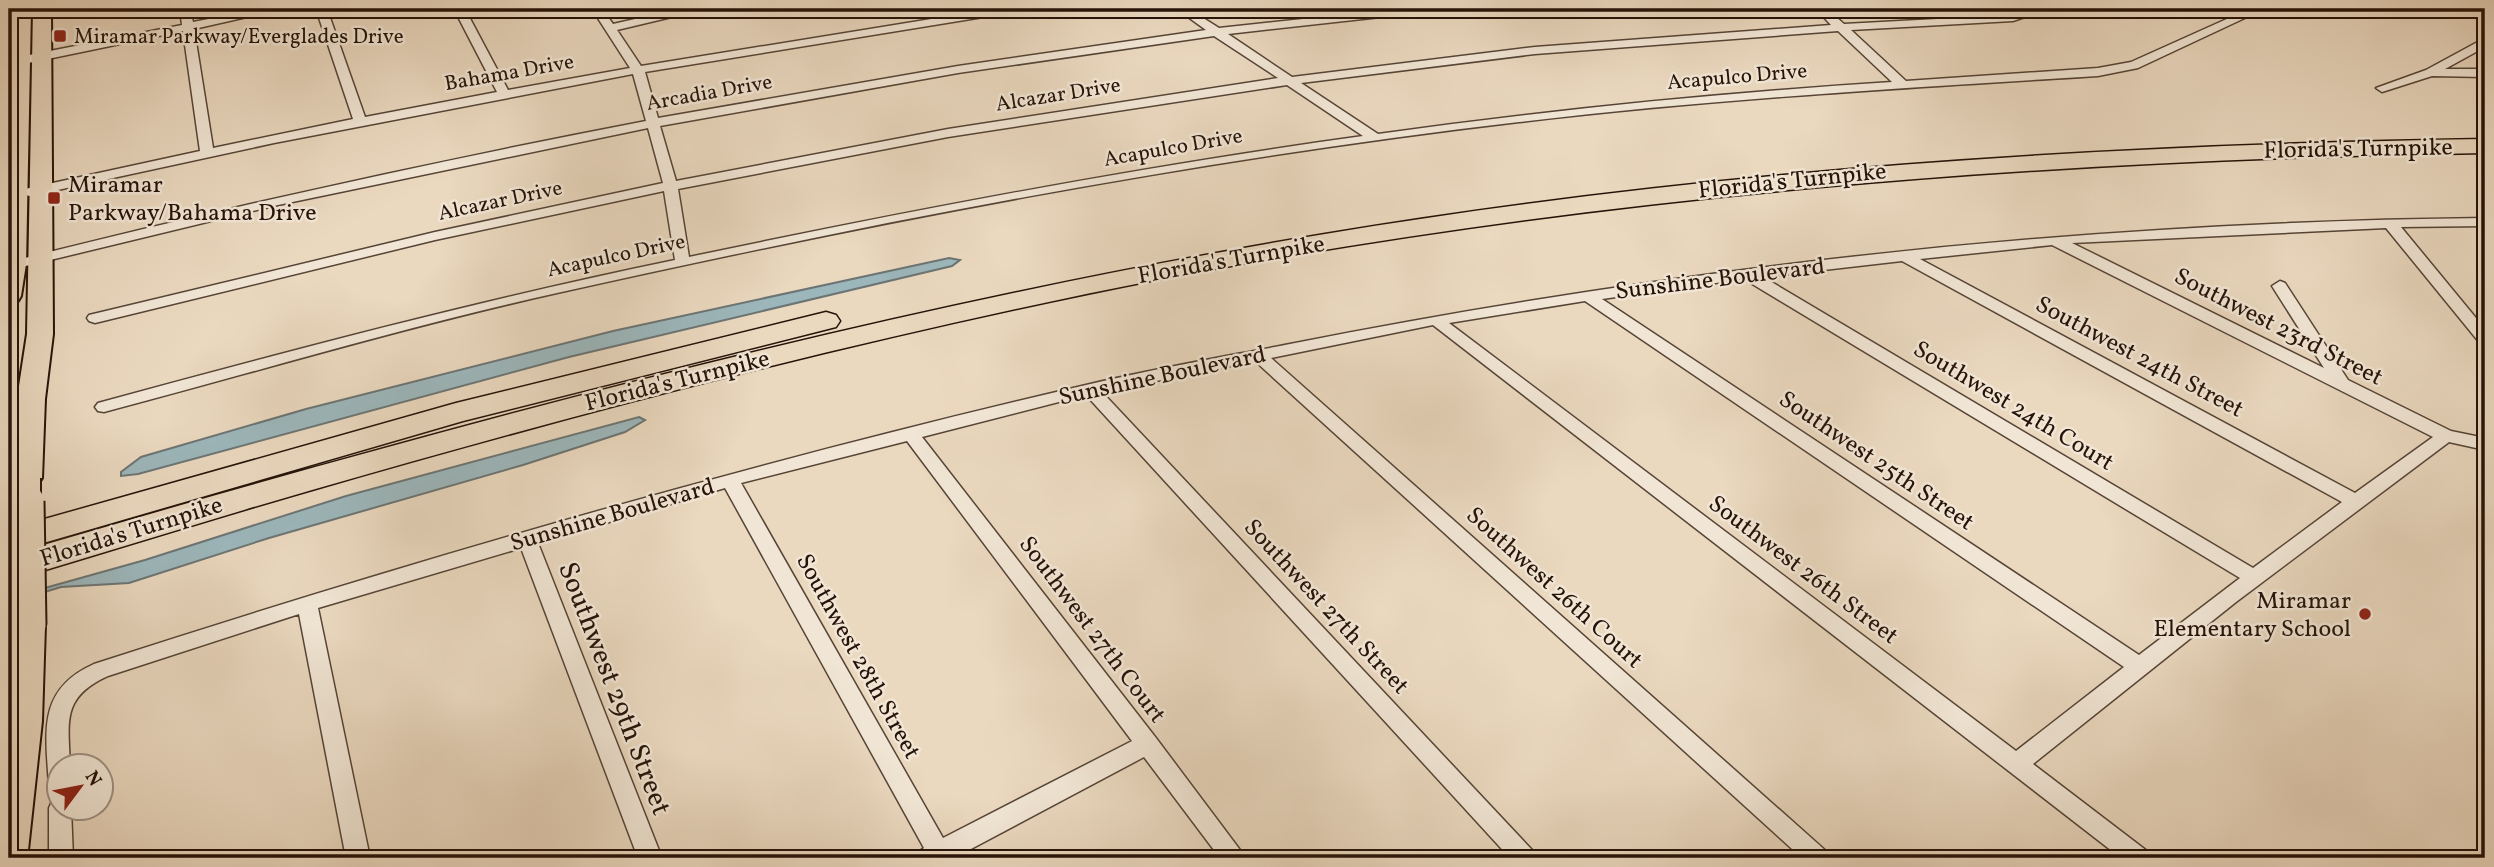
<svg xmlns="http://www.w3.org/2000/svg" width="2494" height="867" viewBox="0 0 2494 867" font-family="Vollkorn,serif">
  <rect width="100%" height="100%" fill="#ead8bf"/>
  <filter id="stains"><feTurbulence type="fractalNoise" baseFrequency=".00286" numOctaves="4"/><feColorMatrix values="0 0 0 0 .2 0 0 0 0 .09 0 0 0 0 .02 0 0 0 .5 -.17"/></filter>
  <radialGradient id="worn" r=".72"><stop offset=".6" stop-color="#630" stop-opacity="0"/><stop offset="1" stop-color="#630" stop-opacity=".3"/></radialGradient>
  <path fill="#9cb7bc" stroke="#6c7574" stroke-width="2" d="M949,258L960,260L952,266L569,357L138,474L121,476V472L141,457L306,409L613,331Z
    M639,417L645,420L625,432L523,465L269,538L129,583L61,587L9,603V598L145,560L346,496Z"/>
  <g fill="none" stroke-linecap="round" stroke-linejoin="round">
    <defs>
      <path id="minor" d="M180,9H190L193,22L260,9H282L194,29L213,148L353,119L316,9H327L365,117L497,92L454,9H465L508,90L630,68L592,9H602L613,24L679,9H698L697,11L617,30L641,66L993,9H1020L1014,12L645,72L658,118L958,66L1206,30L1177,9H1189L1219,28L1397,9H1432L1426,12L1228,34L1292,77L1535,47L1831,25L1816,9H1827L1844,24L2012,15L2032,9H2049L2013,21L1851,30L1906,81L2098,68L2131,62L2249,9H2264L2138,68L2098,76C1905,88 1712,99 1519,122C1196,160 874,222 557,293C405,327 255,372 104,412L98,411L95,407L98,403C289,351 481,300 675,260L664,191L435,240L95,323L89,321L87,318L89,315L435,232L663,183L648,128L278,205L9,270V262C220,209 432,162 646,121L633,74L274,143L30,196L25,195V189L200,151L183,31L9,67V59L182,25ZM1838,31L1892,82C1720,93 1549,110 1378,134L1301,83L1535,54ZM1214,36L1278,78L948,129L676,181L660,126L958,73ZM1287,85L1363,136C1137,167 913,210 689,257L678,189L948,137Z
        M2485,38V47L2445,69H2485V77L2432,76L2382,92L2376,88L2426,70Z
        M2485,218V226L2401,227L2485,329V344L2479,342L2386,228L2072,243L2324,368L2272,286L2280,281L2285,283L2348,380L2451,431L2485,438V450L2449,442L2236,602L2033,764L2147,851L2151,858H2121L1433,325L1271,358L1826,851L1830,858H1802L1255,361L1102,392L1533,851L1537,858H1510L1086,395L922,437L1156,738L1246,858H1220L1144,757L954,858H916L920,851L924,848L725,488L538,543L662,858H638L521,548L318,608L370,858H346L299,614L108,676C62,697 68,720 70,766H60V796L52,794L49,787C46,733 36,690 94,664C421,558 751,463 1086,385C1153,369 1223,357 1290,344C1684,266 2083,222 2485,218ZM2052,245L2433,437L2355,493L1920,259ZM1902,261L2342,502L2253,568L1763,277ZM1744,279L2240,578L2139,655L1602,299ZM1585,301L2124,667L2016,751L1449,323ZM907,441L1132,741L943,838L741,483Z
        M60,798V808H71L73,858H49V808L52,801Z"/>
      <path id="primary" d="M13,9H31L26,264L21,296L18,301L9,303V107Z
        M33,9H51L53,334L45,399L42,478L37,485L27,488L17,485L12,478L17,399L27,334Z
        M29,613L40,616L45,625L42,721L28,850L24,858H9V700L13,625L18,616Z"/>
      <path id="motorway" d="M2485,139V153C2041,160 1598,195 1161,279C875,335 593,409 312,490C211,519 110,551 9,581V555C442,428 879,308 1325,234C1709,170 2096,145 2485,139Z
        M826,312L836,315L840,321L836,327L463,421L9,553V529L456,403Z"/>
    </defs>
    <use href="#minor" stroke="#564436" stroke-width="3"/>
    <use href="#primary" stroke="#251208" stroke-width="4"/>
    <use href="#motorway" stroke="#251208" stroke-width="3"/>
    <use href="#minor" fill="#f1e6d5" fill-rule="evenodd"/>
    <use href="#primary" fill="#ead8bf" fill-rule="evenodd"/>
    <use href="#motorway" fill="#ead8bf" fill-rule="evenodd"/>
    <defs>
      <path id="primary-bridge-far1" d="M27,478V503"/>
      <path id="primary-bridge" d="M27,501L29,625"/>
    </defs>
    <use href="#primary-bridge-far1" stroke="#251208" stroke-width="30" stroke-linecap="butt"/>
    <use href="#primary-bridge" stroke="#251208" stroke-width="37" stroke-linecap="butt"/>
    <use href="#primary-bridge-far1" stroke="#ead8bf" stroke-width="26"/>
    <use href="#primary-bridge" stroke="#ead8bf" stroke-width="33"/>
  </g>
  <g fill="#8f2418" stroke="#f1e6d5" stroke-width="2.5">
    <rect x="53" y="29" width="14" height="14" rx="3.5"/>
    <rect x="47" y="191" width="14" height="14" rx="3.5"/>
    <circle cx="2365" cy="614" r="7"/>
  </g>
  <g text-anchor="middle" stroke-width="5" stroke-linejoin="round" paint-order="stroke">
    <g font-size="21" fill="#251208" stroke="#f1e6d5" text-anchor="start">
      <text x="74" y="43">Miramar Parkway/Everglades Drive</text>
    </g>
    <g font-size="21" fill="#251208" stroke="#f1e6d5">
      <text transform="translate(509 72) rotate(-10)" y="7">Bahama Drive</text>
      <text transform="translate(1737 76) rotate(-5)" y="7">Acapulco Drive</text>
      <text transform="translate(709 92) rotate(-10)" y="7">Arcadia Drive</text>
      <text transform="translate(1058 94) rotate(-9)" y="7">Alcazar Drive</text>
      <text transform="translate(1173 147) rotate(-10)" y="7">Acapulco Drive</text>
      <text transform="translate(500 200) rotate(-12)" y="7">Alcazar Drive</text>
      <text transform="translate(616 255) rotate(-12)" y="7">Acapulco Drive</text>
    </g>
    <g font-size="24" fill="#251208" stroke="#f1e6d5">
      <text transform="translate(2358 148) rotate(-1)" y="8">Florida's Turnpike</text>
      <text transform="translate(1792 180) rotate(-6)" y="8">Florida's Turnpike</text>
      <text transform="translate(1231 259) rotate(-10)" y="8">Florida's Turnpike</text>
      <text transform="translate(1720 278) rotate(-7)" y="8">Sunshine Boulevard</text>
      <text transform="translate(2279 326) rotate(27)" y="8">Southwest 23rd Street</text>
      <text transform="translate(2140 356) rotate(28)" y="8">Southwest 24th Street</text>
      <text transform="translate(1162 375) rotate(-12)" y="8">Sunshine Boulevard</text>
      <text transform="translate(677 380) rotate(-14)" y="8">Florida's Turnpike</text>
      <text transform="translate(2014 405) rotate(31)" y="8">Southwest 24th Court</text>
      <text transform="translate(1877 460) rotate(34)" y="8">Southwest 25th Street</text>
      <text transform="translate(612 514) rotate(-16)" y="8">Sunshine Boulevard</text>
      <text transform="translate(131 531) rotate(-17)" y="8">Florida's Turnpike</text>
      <text transform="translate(1804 569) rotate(37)" y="8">Southwest 26th Street</text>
      <text transform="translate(1555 587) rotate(42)" y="8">Southwest 26th Court</text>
      <text transform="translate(1327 606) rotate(47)" y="8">Southwest 27th Street</text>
      <text transform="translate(1093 629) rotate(53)" y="8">Southwest 27th Court</text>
      <text transform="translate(859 656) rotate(61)" y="8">Southwest 28th Street</text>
    </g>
    <g font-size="24" fill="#251208" stroke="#f1e6d5" text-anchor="start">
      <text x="68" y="192">Miramar<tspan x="68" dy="28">Parkway/Bahama Drive</tspan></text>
      <text x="2351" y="608" text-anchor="end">Miramar<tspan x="2351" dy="28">Elementary School</tspan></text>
    </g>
    <g font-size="28" fill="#251208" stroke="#f1e6d5">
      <text transform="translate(616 688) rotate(69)" y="10">Southwest 29th Street</text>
    </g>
  </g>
  <rect width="2494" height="867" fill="none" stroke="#ead8bf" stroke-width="35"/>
  <rect x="10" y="10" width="2473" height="846" fill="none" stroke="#251208" stroke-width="3.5"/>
  <rect x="18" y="18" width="2459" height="832" fill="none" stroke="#251208" stroke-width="2"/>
  <g transform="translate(80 787) rotate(58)"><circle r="33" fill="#f1e6d5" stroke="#9f9183" stroke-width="2"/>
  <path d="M0-5L12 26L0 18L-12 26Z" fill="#8f2418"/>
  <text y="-10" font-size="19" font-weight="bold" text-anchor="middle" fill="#251208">N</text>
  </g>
  <rect width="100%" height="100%" filter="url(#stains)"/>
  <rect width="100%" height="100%" fill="url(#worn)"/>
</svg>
